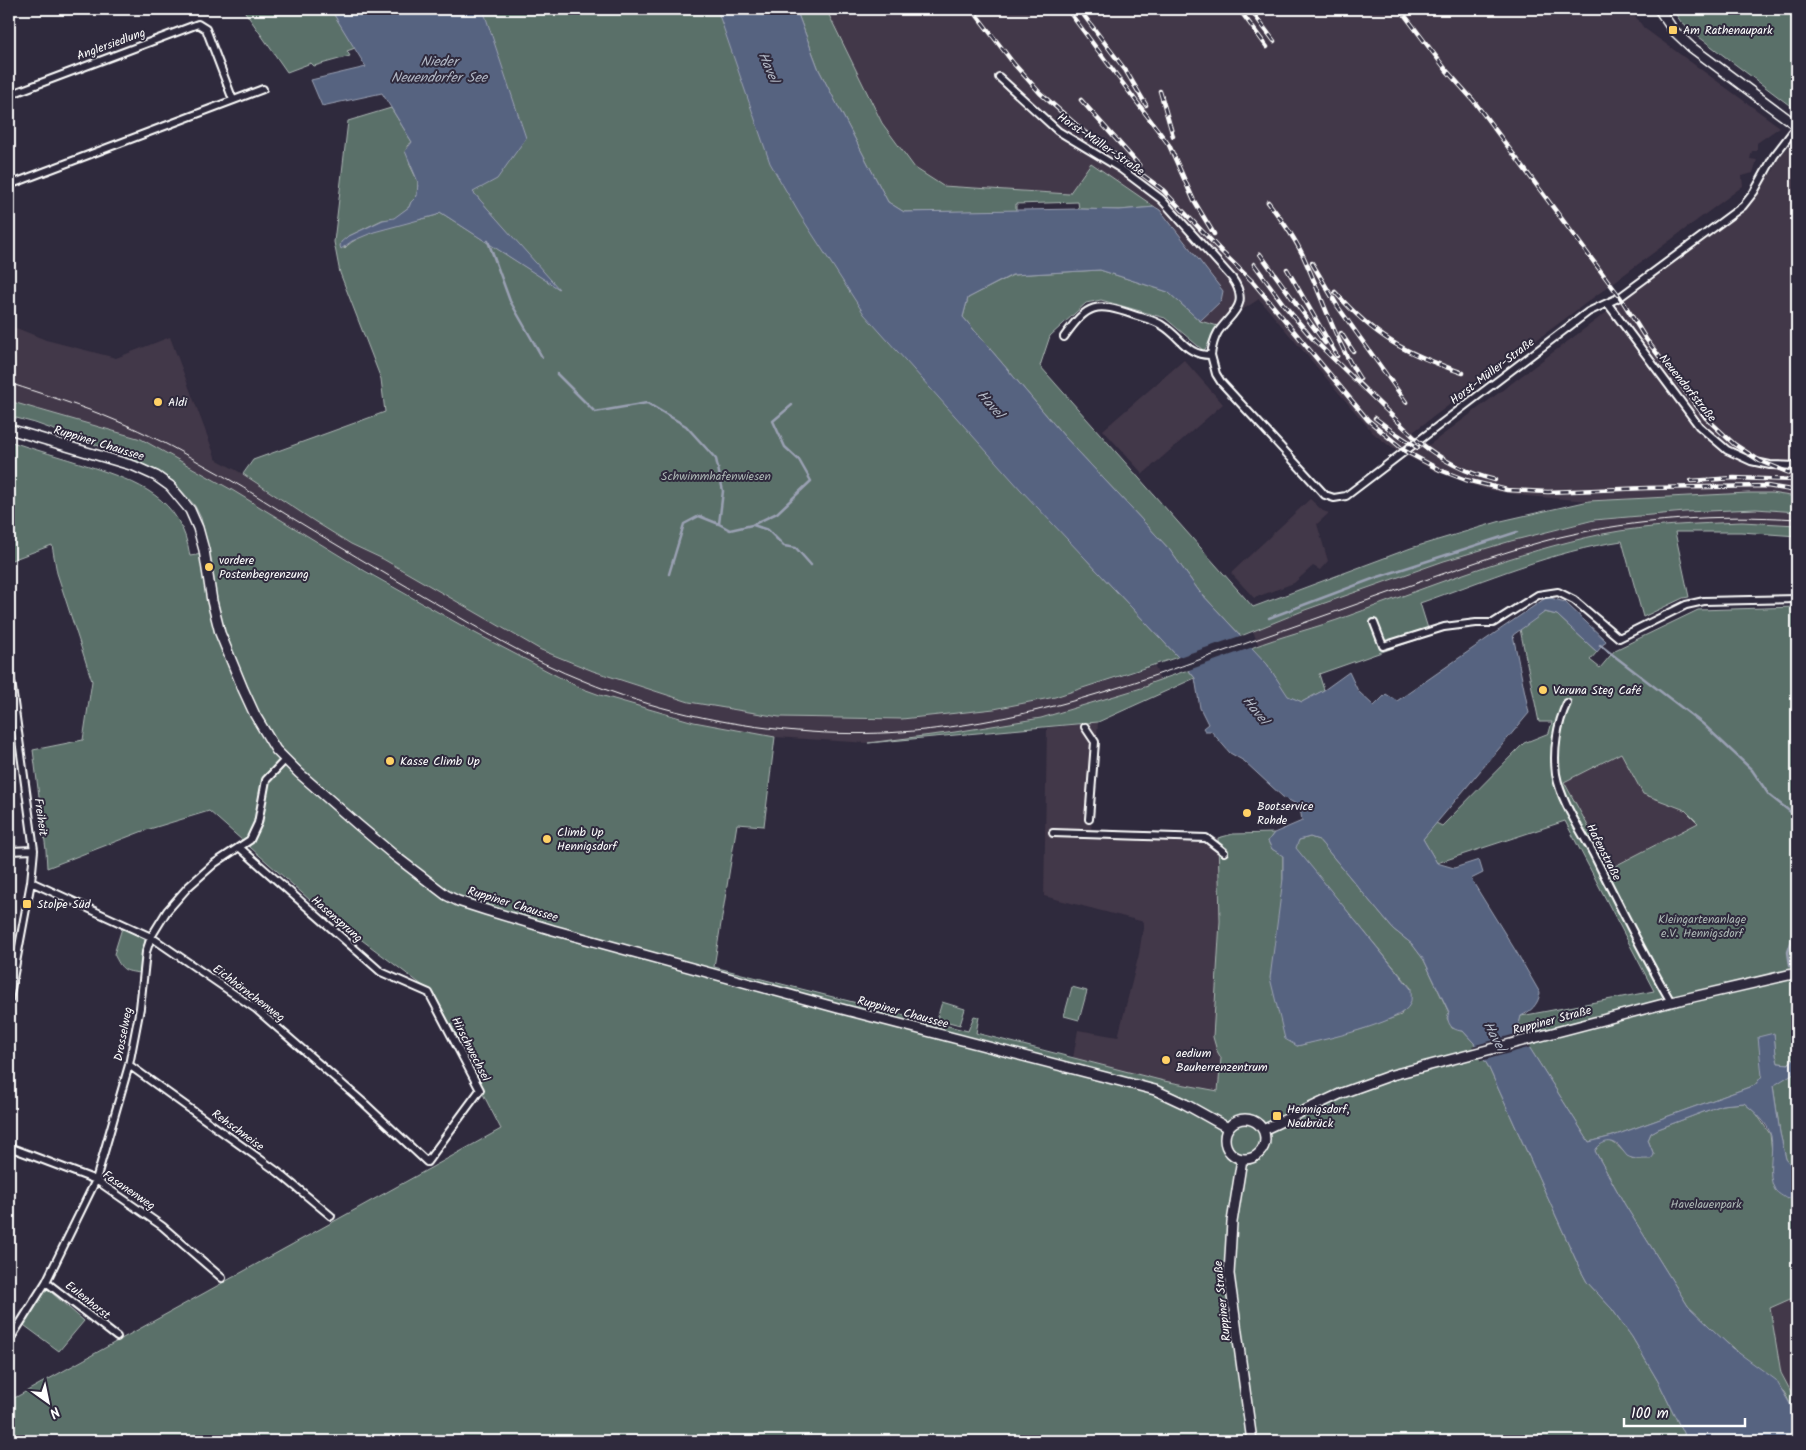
<svg xmlns="http://www.w3.org/2000/svg" width="1806" height="1450" viewBox="0 0 1806 1450" font-family="Kalam,sans-serif">
  <rect width="100%" height="100%" fill="#2f2a3d"/>
  <filter id="ink" filterUnits="userSpaceOnUse"><feTurbulence type="fractalNoise" baseFrequency=".02" numOctaves="2"/><feDisplacementMap in="SourceGraphic" scale="10" xChannelSelector="R" yChannelSelector="G"/><feConvolveMatrix kernelMatrix="1 2 1 2 8 2 1 2 1" color-interpolation-filters="sRGB"/></filter>
  <g filter="url(#ink)">
    <path fill="#423748" d="M826,9H1630L1644,28L1780,127L1757,143V151H1752L1750,159L1757,160L1753,173L1742,176L1743,186L1413,432L1429,445L1738,214L1752,201L1765,177L1773,171L1778,159L1796,138L1797,497L1771,493H1748L1589,501L1526,496L1484,489L1435,471L1392,448L1373,433L1259,299L1218,326L1200,321L1221,301L1160,210L1091,164L1069,194L943,186L915,168L882,122Z
      M9,325L46,340L116,358L170,337L216,459L243,474L314,521L351,544L383,559L519,637L555,655L593,671L635,685L680,698L726,708L779,717L902,719L994,709L1055,697L1155,666L1160,680L1149,684V686L1107,700L1041,718L955,732L868,743L775,737L694,722L600,695L578,687L475,633L297,530L232,490L141,439L9,401Z
      M1184,360L1223,404L1143,474L1103,430Z
      M1310,499L1323,511L1329,513L1317,524L1328,561L1320,570L1313,566L1294,583L1254,598L1231,573Z
      M1756,509L1797,512V525L1742,522L1665,526L1604,534L1540,550L1404,596L1311,629L1258,645L1253,631L1305,610L1444,561L1511,541L1593,521L1647,514Z
      M1098,722L1091,832L1218,838L1220,921L1217,1051L1221,1058L1218,1091L1164,1081L1073,1058L1078,1030L1118,1037L1139,954L1144,922L1044,896L1047,728Z
      M1621,752L1643,794L1685,810L1698,823L1611,868L1564,782Z
      M1797,1296V1403L1781,1373L1770,1308Z"/>
    <path fill="#5a6f69" stroke="#acb7b4" fill-rule="evenodd" d="M243,9H328L333,13L355,48L347,51L350,56L314,66L311,63L287,72Z
      M475,9H723L1086,559L1178,657L1055,697L994,709L902,719L779,717L689,702L593,671L541,650L383,559L351,544L314,521L243,474L253,460L385,412L381,379L340,273L334,242L348,121L391,108L412,142L407,146L410,165L418,182L417,196L411,202L409,207L394,219L382,220L347,237L344,249C359,230 413,222 437,215L440,212L555,286L473,192Z
      M796,9H826L882,123L915,168L943,186L1069,194L1091,163L1155,207L1119,210L1079,209L1078,202L1016,204V211L904,212L888,202L819,70Z
      M1672,9H1797V111L1695,34L1681,22Z
      M1100,270L1168,292L1200,321L1218,326L1204,351L1165,318L1101,300L1086,303L1050,336L1040,366L1253,607L1411,548L1501,521L1589,501L1748,493H1771L1797,497V512L1756,509L1685,512L1594,520L1511,541L1444,561L1305,610L1241,636L1199,591L1169,549L1064,436L963,317L968,298L1013,275Z
      M9,401L141,439L232,490L365,571L475,633L578,687L600,695L694,722L775,737L764,826L737,824L714,967L968,1031L974,1016L979,1017L976,1033L1164,1081L1218,1091L1221,1058L1217,1051L1213,1037L1220,921L1218,838L1233,834L1274,833L1268,841L1272,849L1283,855V879L1297,1046L1362,1029L1401,1015L1411,988L1295,848L1299,840L1310,837L1319,840L1393,929L1412,944L1424,960L1449,1013L1447,1018L1452,1028L1463,1031L1474,1043L1488,1066L1580,1269L1587,1282L1612,1309L1632,1337L1659,1383L1687,1441H9V1401L501,1129L430,991L319,908L209,811L143,831L47,868L46,850L33,750L83,740L92,681L57,573L52,545L9,561V441C35,450 62,457 89,466C139,483 181,497 190,556L209,553L201,518L195,506L175,483L159,472L121,454L35,423L9,416Z
      M1742,522L1797,525V536L1741,532H1675L1689,597L1683,598L1643,617L1622,541C1553,551 1486,580 1420,603L1430,635L1319,674L1324,690L1302,702L1287,696L1267,664L1251,648C1281,636 1316,628 1348,616C1431,586 1515,552 1603,534C1648,525 1696,524 1742,522Z
      M1797,607V1006L1793,1021L1797,1030V1055L1788,1064L1778,1063L1776,1055L1774,1034L1762,1076L1755,1085L1613,1136L1589,1142L1519,1031L1518,1024L1521,1016L1654,991L1565,821L1437,863L1423,839L1436,823L1442,826L1524,743L1549,733L1552,722H1539L1520,629L1544,612L1557,615L1597,652L1590,660L1600,668L1615,650L1698,610ZM1621,753L1643,794L1685,810L1698,823L1611,868L1564,782Z
      M1188,670L1195,678L1098,722L868,743L955,732L1041,718L1148,686V684Z
      M122,928L145,939L141,973C123,971 122,970 114,954Z
      M1072,987L1087,991L1079,1020L1064,1016Z
      M942,1002L965,1009L960,1025L937,1019Z
      M1797,1071V1173L1786,1159L1780,1133L1773,1085Z
      M1744,1103L1756,1113L1770,1134L1772,1152L1771,1175L1787,1199L1797,1196V1296L1770,1308L1781,1373L1797,1403V1416L1784,1392L1719,1336L1688,1306L1625,1205L1595,1151C1610,1126 1621,1155 1634,1159C1641,1160 1648,1157 1654,1155L1648,1140L1651,1133L1658,1129L1722,1105Z
      M44,1286L84,1321L59,1351L21,1323Z"/>
    <path fill="#576380" stroke="#9aa1b3" d="M328,9H483L526,138L497,179L473,192L559,289L440,212L437,215L374,232L352,241L341,249L340,246L341,242L347,237L383,220L394,218L409,207L411,202L417,196L418,182L405,151L412,142L382,93L322,106L311,80L366,67L333,13Z
      M717,9H796L819,70L888,202L904,212L1079,209L1119,210L1155,207L1160,210L1223,291L1221,301L1200,321L1168,292L1100,270L1012,275L968,298L963,317L1064,436L1169,549L1199,591L1267,664L1288,696L1302,702L1324,690L1349,672L1358,691L1374,706L1386,694L1397,701L1547,597L1565,602L1606,641L1597,652L1557,615L1545,612L1513,635L1529,713L1423,839L1437,863L1454,868L1479,860L1483,873L1471,879L1517,953L1540,993C1538,1005 1531,1011 1521,1016L1519,1024V1031L1589,1142L1613,1136L1755,1085L1762,1076L1758,1037L1774,1033L1776,1055L1778,1063L1789,1064L1797,1055V1071L1773,1086L1780,1133L1786,1159L1797,1173V1196L1787,1199C1784,1197 1777,1193 1775,1190C1766,1175 1774,1152 1771,1136C1768,1123 1754,1111 1744,1103L1722,1105L1658,1129L1651,1133L1648,1140L1654,1155L1651,1159C1643,1159 1634,1160 1627,1156C1624,1153 1622,1149 1619,1146C1611,1138 1600,1142 1595,1151L1625,1205L1688,1306L1732,1348L1776,1380L1797,1416V1441H1687L1659,1383L1632,1337L1612,1309L1587,1282L1580,1269L1488,1066L1474,1043L1463,1031C1452,1031 1445,1022 1449,1012L1424,960L1412,944L1393,929L1319,840L1310,837L1299,840L1296,848L1411,989C1411,993 1412,1000 1410,1004C1403,1023 1318,1041 1297,1046L1285,1039L1270,978L1283,879V856L1272,849L1268,841L1274,833L1302,821L1301,814L1298,805L1283,797L1244,761L1230,753L1211,731H1205L1203,728L1208,724L1200,708L1195,678L1178,657L1021,490L864,314L800,215L770,163Z"/>
    <path fill="#2f2a3d" d="M1243,635L1253,647L1186,671L1176,658Z
      M1523,1032L1531,1047L1481,1061L1472,1046Z"/>
    <g fill="none" stroke-linecap="round" stroke-linejoin="round">
      <path stroke="#9aa1b3" stroke-width="2.5" d="M488,241L510,301L542,357
        M557,374L595,412L647,403L686,426L716,459L723,491L719,524L730,530L752,525L777,513L811,481L799,460L785,447L773,421L792,405
        M753,525L768,530L784,546L796,548L811,565
        M669,574L684,524L699,516L719,524
        M1269,618L1375,578L1517,532
        M1600,645L1703,724L1752,770L1769,795L1797,817
        M1790,966L1788,952L1797,925
        M1793,986L1797,1005"/>
      <defs>
        <path id="minor" d="M999,77L1058,131L1121,169L1161,199L1232,278C1251,305 1231,313 1218,332C1214,339 1212,347 1211,355
          M9,95L198,24L206,29L233,100
          M9,185L263,89
          M1608,304L1699,426L1727,450L1751,461L1770,465L1797,466
          M1064,337C1088,303 1096,302 1134,315C1143,318 1155,320 1163,326C1181,337 1187,356 1211,355L1216,374L1221,382L1325,495L1334,498L1346,496L1588,312L1620,297L1743,206L1754,192L1774,156L1797,126
          M1374,623L1383,646L1444,627L1476,623H1493L1538,595L1558,592L1574,600L1619,638L1686,605L1704,601L1797,599
          M9,666L34,850L31,882L9,1000
          M1567,703C1557,724 1553,750 1556,774C1561,802 1580,829 1593,853C1618,903 1643,954 1671,1002
          M1085,727L1095,742L1089,819
          M1053,833L1206,838L1224,852
          M9,851L34,850
          M31,882L151,937L256,1009L364,1103L427,1162L480,1090L429,993L381,972L240,848
          M129,1065L278,1172L331,1216
          M9,1147L96,1180L162,1226L222,1278
          M46,1282L117,1337
          M9,1341L46,1282L96,1180L129,1065L140,1008L146,952L151,937L167,911L188,887L215,863L250,840L258,823L266,780L285,760"/>
        <path id="secondary" d="M1659,9L1673,30L1691,47L1797,126
          M9,429L134,466L156,476L170,486L190,510L198,528L204,550L212,601L220,633L243,689L255,715L276,750L299,773L357,824L395,856L446,895L458,901L486,910L553,930L838,1008L1155,1090L1185,1104L1228,1128
          M1225 1139a20 20 0 1 1 40 0a20 20 0 1 1-40 0Z
          M1263,1130L1342,1093L1392,1075L1671,1002L1797,973
          M1242,1159L1232,1222L1229,1274L1252,1441"/>
      </defs>
      <use href="#minor" stroke="#fff" stroke-width="10"/>
      <use href="#secondary" stroke="#fff" stroke-width="12"/>
      <use href="#minor" stroke="#2f2a3d" stroke-width="6"/>
      <use href="#secondary" stroke="#2f2a3d" stroke-width="9"/>
      <path stroke="#fff" stroke-width="1" d="M9,383C45,395 82,406 117,421C146,433 175,448 202,464C230,479 257,496 284,513C333,543 382,572 432,601C481,630 531,660 584,681C651,709 725,725 797,731C943,744 1072,706 1207,657C1276,633 1345,608 1414,584C1462,567 1511,549 1560,537C1638,519 1718,514 1797,519"/>
      <defs>
        <path id="rail" d="M972,9L1014,64L1040,93L1082,130L1163,190L1223,253L1253,282L1368,420L1405,451L1440,470L1466,480L1507,490L1548,492L1647,488L1767,486L1797,491
          M1067,9L1169,145L1194,201L1214,234
          M1079,9L1126,71L1146,105
          M1239,9L1267,47
          M1250,9L1274,41
          M1400,9L1447,71L1473,100L1620,297L1646,339L1705,417L1734,444L1760,461L1797,476
          M1160,91L1173,136
          M1081,100L1139,165
          M1268,202C1282,220 1296,239 1305,260C1323,300 1336,342 1360,379
          M1260,254L1325,343
          M1312,263L1338,307L1406,402
          M1254,264L1284,305L1312,338L1418,441C1441,460 1466,473 1495,480
          M1287,269L1337,356
          M1335,292C1376,338 1405,353 1463,373
          M1341,333L1353,351
          M1375,418L1392,431L1418,448
          M1691,481L1734,478L1796,480"/>
      </defs>
      <use href="#rail" stroke="#fff" stroke-width="4.5"/>
      <use href="#rail" stroke="#2f2a3d" stroke-width="2.5" stroke-dasharray="8" stroke-linecap="butt"/>
    </g>
  </g>
  <g fill="#ffd166" stroke="#2f2a3d" stroke-width="2">
    <rect x="1668" y="25" width="10" height="10" rx="2.5"/>
    <circle cx="158" cy="402" r="5"/>
    <circle cx="209" cy="567" r="5"/>
    <circle cx="1543" cy="690" r="5"/>
    <circle cx="390" cy="761" r="5"/>
    <circle cx="1247" cy="813" r="5"/>
    <circle cx="547" cy="839" r="5"/>
    <rect x="22" y="899" width="10" height="10" rx="2.5"/>
    <circle cx="1166" cy="1060" r="5"/>
    <rect x="1272" y="1111" width="10" height="10" rx="2.5"/>
  </g>
  <g text-anchor="middle" stroke-width="4" stroke-linejoin="round" paint-order="stroke">
    <g font-size="12" fill="#fff" stroke="#2f2a3d" text-anchor="start">
      <text x="1683" y="34">Am Rathenaupark</text>
      <text x="168" y="406">Aldi</text>
      <text x="219" y="564">vordere<tspan x="219" dy="14">Postenbegrenzung</tspan></text>
      <text x="1553" y="694">Varuna Steg Café</text>
      <text x="400" y="765">Kasse Climb Up</text>
      <text x="1257" y="810">Bootservice<tspan x="1257" dy="14">Rohde</tspan></text>
      <text x="557" y="836">Climb Up<tspan x="557" dy="14">Hennigsdorf</tspan></text>
      <text x="37" y="908">Stolpe Süd</text>
      <text x="1176" y="1057">aedium<tspan x="1176" dy="14">Bauherrenzentrum</tspan></text>
      <text x="1287" y="1113">Hennigsdorf,<tspan x="1287" dy="14">Neubrück</tspan></text>
    </g>
    <g font-size="12" fill="#fff" stroke="#2f2a3d">
      <text transform="translate(111 44) rotate(-20)" y="4">Anglersiedlung</text>
      <text transform="translate(1101 144) rotate(34)" y="4">Horst-Müller-Straße</text>
      <text transform="translate(1492 371) rotate(-37)" y="4">Horst-Müller-Straße</text>
      <text transform="translate(1688 388) rotate(51)" y="4">Neuendorfstraße</text>
      <text transform="translate(99 443) rotate(17)" y="4">Ruppiner Chaussee</text>
      <text transform="translate(41 817) rotate(82)" y="4">Freiheit</text>
      <text transform="translate(1604 852) rotate(63)" y="4">Hafenstraße</text>
      <text transform="translate(513 904) rotate(17)" y="4">Ruppiner Chaussee</text>
      <text transform="translate(337 919) rotate(41)" y="4">Hasensprung</text>
      <text transform="translate(249 993) rotate(37)" y="4">Eichhörnchenweg</text>
      <text transform="translate(903 1012) rotate(15)" y="4">Ruppiner Chaussee</text>
      <text transform="translate(1552 1020) rotate(-15)" y="4">Ruppiner Straße</text>
      <text transform="translate(123 1034) rotate(-79)" y="4">Drosselweg</text>
      <text transform="translate(471 1049) rotate(63)" y="4">Hirschwechsel</text>
      <text transform="translate(238 1130) rotate(36)" y="4">Rehschneise</text>
      <text transform="translate(129 1190) rotate(34)" y="4">Fasanenweg</text>
      <text transform="translate(88 1300) rotate(38)" y="4">Eulenhorst</text>
      <text transform="translate(1222 1301) rotate(-96)" y="4">Ruppiner Straße</text>
    </g>
    <g font-size="12" fill="#acb7b4" stroke="#2f2a3d">
      <text x="716" y="480">Schwimmhafenwiesen</text>
      <text x="1702" y="923">Kleingartenanlage<tspan x="1702" dy="14">e.V. Hennigsdorf</tspan></text>
      <text x="1706" y="1208">Havelauenpark</text>
    </g>
    <g font-size="14" font-style="italic" fill="#b3b9c6" stroke="#2f2a3d">
      <text x="439" y="66">Nieder<tspan x="439" dy="16">Neuendorfer See</tspan></text>
      <text transform="translate(769 67) rotate(67)" y="5">Havel</text>
      <text transform="translate(991 404) rotate(49)" y="5">Havel</text>
      <text transform="translate(1256 710) rotate(51)" y="5">Havel</text>
      <text transform="translate(1495 1036) rotate(62)" y="5">Havel</text>
    </g>
  </g>
  <rect width="1806" height="1450" fill="none" stroke="#2f2a3d" stroke-width="30"/>
  <rect x="15" y="15" width="1776" height="1420" fill="none" stroke="#fff" stroke-width="2" filter="url(#ink)"/>
  <g transform="translate(48 1402) rotate(147)" stroke="#2f2a3d" stroke-width="4" paint-order="stroke">
  <path d="M0-4L9 19L0 12L-9 19Z" fill="#ffffff"/>
  <text y="-8" font-size="14" font-weight="bold" text-anchor="middle" fill="#ffffff">N</text>
  </g>
  <path d="M1624 1418v8h121v-8" fill="none" stroke="#ffffff" stroke-width="2.5"/>
  <text x="1631" y="1418" font-size="15" fill="#ffffff" stroke="#2f2a3d" stroke-width="4" paint-order="stroke">100 m</text>
</svg>
